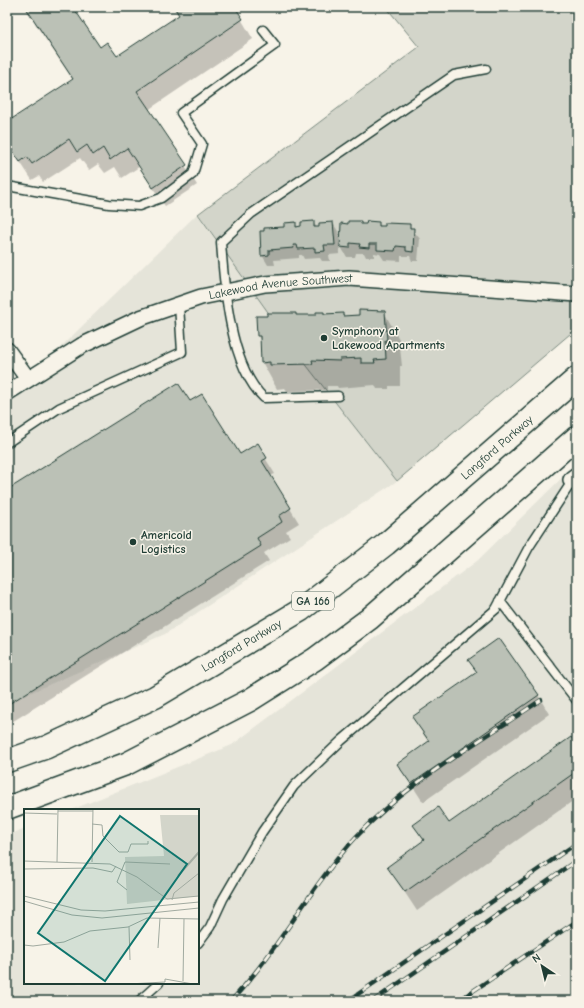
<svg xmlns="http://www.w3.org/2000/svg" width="584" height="1008" viewBox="0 0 584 1008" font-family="'Comic Neue',sans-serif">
  <rect width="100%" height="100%" fill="#f7f3e8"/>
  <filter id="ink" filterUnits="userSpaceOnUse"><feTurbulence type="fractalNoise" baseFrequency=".025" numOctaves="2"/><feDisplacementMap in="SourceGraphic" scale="8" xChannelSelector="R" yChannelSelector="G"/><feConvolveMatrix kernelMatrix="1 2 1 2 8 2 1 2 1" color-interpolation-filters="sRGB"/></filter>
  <g filter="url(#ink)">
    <path fill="#e5e4d9" d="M197,214L300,357L397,481L165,634L7,703V392L30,377Z
      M577,463V1001H7V836L25,828V983H198V810H71L232,745L477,561Z"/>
    <path fill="#d3d5ca" stroke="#79897f" d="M386,7H577V328L397,481L300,357L198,214L419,47Z"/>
    <path fill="#0003" d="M29,7H72L100,49L116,57L179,16L173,7H234L253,39L148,110L197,185L165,206L139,167L122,178L115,167L105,173L98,164L89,170L80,158L43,182L39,176L32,180L7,142V124L73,80L38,28L27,9Z
      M313,222L317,228L333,223L339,233L340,254L329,255L330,261H322L320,258L304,259L302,255H299V258L274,260L275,265H268L262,255L285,228L295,223L298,228Z
      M360,222L362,225L378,223L381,227L409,225L420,239L418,261H412L410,256H401V261L384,260L380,254L374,253V257H366L364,253H356L355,257H347L341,247L349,225Z
      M384,312L399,339L402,366H400V386H389V389H377L375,385L338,388L337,386H327V390L287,391L285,388L277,389L262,362L261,342L258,335L296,316H317L324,313L325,315L342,314L344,317Z
      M189,403L240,456L257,445L275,474L270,476L299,523L286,531L290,537L264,553L269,561L7,725V491Z
      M470,660L538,695L549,714L423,802L398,764L429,743L413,717L477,673Z
      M577,746V798L417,911L388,867L424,841L415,826L449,824Z"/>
    <path fill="#bbc1b6" stroke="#1f3d34" d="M28,7H73L100,47L107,42L117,56L179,15L174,7H235L243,19L137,91L187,165L153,188L127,148L110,160L103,148L93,155L87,145L77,152L69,139L32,164L27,157L20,162L7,142V122L73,79L26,8Z
      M314,221V227H319V223L333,222L335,245H324L325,251L315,252V248L298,249L297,245H293L294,248L269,250V255L261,256L260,231H264V228L284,227V223L296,222V227L301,226V222Z
      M348,221H361V224H366L367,221L379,222V226H385V223L410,224V228H414L413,252L406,251V247L396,246L395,251L377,250V244H369V248L359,247L360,244L350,243V248L340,247L341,223L348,224Z
      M359,310L385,311L387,340H385L386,359L374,360L375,363H361V358L340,359V361L312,360L313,364L270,365V362L261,363L260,336H257L256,316H267V313H296V315H316V312H324V314L343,313V316L359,315Z
      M178,383L190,401L202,394L240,454L258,443L267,458L262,461L291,508L279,516L282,522L257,538L261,546L7,705V490Z
      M499,638L539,695L411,784L397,764L429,741L412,717L477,672L468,660Z
      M571,737L577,745V771L405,892L387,867L424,840L413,825L438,807L449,823Z"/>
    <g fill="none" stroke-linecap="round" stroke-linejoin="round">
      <defs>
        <path id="service" d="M7,186L109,204L139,206L161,198L193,174L202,144L181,113L275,45L263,30
          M338,396L264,398C230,367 224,286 221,242L251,214L454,75L486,69
          M7,443L59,408L182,352L179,305
          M500,601L577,701
          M198,943L210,927L223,899L262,832L294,786L341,741L496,609L529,547L573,480
          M139,1001L159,983"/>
        <g id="minor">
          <path d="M7,350L28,379"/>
          <path id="s1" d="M7,393L81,346L140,318L201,297L265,284L349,278L577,294"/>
        </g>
        <path id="tertiary" d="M573,480L577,477"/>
        <g id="motorway">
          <path id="s2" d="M7,761L47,747L155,697L301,610L386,544L577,378"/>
          <path d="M7,808L126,764L250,700L315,659L369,619L577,437"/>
        </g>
      </defs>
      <use href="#service" stroke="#1f3d34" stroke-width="11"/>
      <use href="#minor" stroke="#1f3d34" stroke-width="18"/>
      <use href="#tertiary" stroke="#1f3d34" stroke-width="22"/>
      <use href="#motorway" stroke="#1f3d34" stroke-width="25"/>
      <use href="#service" stroke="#f7f3e8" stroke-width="8"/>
      <use href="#minor" stroke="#f7f3e8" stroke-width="15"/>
      <use href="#tertiary" stroke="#f7f3e8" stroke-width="19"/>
      <use href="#motorway" stroke="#f7f3e8" stroke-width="22"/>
      <defs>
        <path id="rail" d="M231,1001C278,951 309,888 356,837C407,782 479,742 541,700
          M348,1001L577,843
          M373,1001L577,860
          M458,1001L577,921"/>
      </defs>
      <use href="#rail" stroke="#1f3d34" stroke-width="4.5"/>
      <use href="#rail" stroke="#f7f3e8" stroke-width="3" stroke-dasharray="9" stroke-linecap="butt"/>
    </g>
  </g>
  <g fill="#1f3d34" stroke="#f7f3e8" stroke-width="1.5">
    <circle cx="324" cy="338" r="4"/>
    <circle cx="133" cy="542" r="4"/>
  </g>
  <g text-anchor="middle" stroke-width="3" stroke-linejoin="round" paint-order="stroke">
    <rect fill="#f7f3e8" stroke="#60746a" stroke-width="1" x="292" y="592" width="42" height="18" rx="3"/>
    <g font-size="11" font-weight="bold" fill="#1f3d34">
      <text x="313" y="605">GA 166</text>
    </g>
    <g font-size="12" fill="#1f3d34" stroke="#f7f3e8">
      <text dy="4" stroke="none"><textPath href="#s1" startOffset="298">Lakewood Avenue Southwest</textPath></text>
      <text dy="4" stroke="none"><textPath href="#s2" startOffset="586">Langford Parkway</textPath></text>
      <text dy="4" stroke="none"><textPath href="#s2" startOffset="262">Langford Parkway</textPath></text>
    </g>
    <g font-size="12" font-weight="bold" fill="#1f3d34" stroke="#f7f3e8" text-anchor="start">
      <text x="332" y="335">Symphony at<tspan x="332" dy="14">Lakewood Apartments</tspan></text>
      <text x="141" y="539">Americold<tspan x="141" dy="14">Logistics</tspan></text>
    </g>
  </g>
  <g transform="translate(24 809)">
    <rect width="175" height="175" fill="#f7f3e8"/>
    <path d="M136,6H175V87L103,95L101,48L140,47Z" fill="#d3d5ca"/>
    <path fill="none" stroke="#a4ada3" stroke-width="2" d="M154,67L175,43"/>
    <path fill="none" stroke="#a1aaa0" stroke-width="1" d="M34,2H69M0,4L33,5M68,15L78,16L79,27L95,43H104L107,35H124V32M0,52L86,55L113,68L143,90L175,87M33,53L34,0M68,53L69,0M0,60L69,59L88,63L92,57M103,81L93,73L101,53L146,55M0,87L57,101L81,102L175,93M148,91L150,84L175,64M0,92L48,106L78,109L175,99M105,118L106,151M0,136L9,137L40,133L66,122L104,118L123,109L175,110M134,139L136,109M159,172L160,110M141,173V170L169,175M104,175L141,173"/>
    <path fill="#0f766e" fill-opacity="0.15" stroke="#0f766e" stroke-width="2" d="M96,7L163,55L81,172L14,124Z"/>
    <rect width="175" height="175" fill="none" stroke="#1f3d34" stroke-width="2"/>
  </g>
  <rect width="584" height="1008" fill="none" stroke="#f7f3e8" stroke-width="24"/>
  <rect x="12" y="12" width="560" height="984" fill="none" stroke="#1f3d34" stroke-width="1.5" filter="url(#ink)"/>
  <g transform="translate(542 966) rotate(325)" stroke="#f7f3e8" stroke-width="3" paint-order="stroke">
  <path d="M0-3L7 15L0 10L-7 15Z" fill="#1f3d34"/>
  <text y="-6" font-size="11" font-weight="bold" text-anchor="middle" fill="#1f3d34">N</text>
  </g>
</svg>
